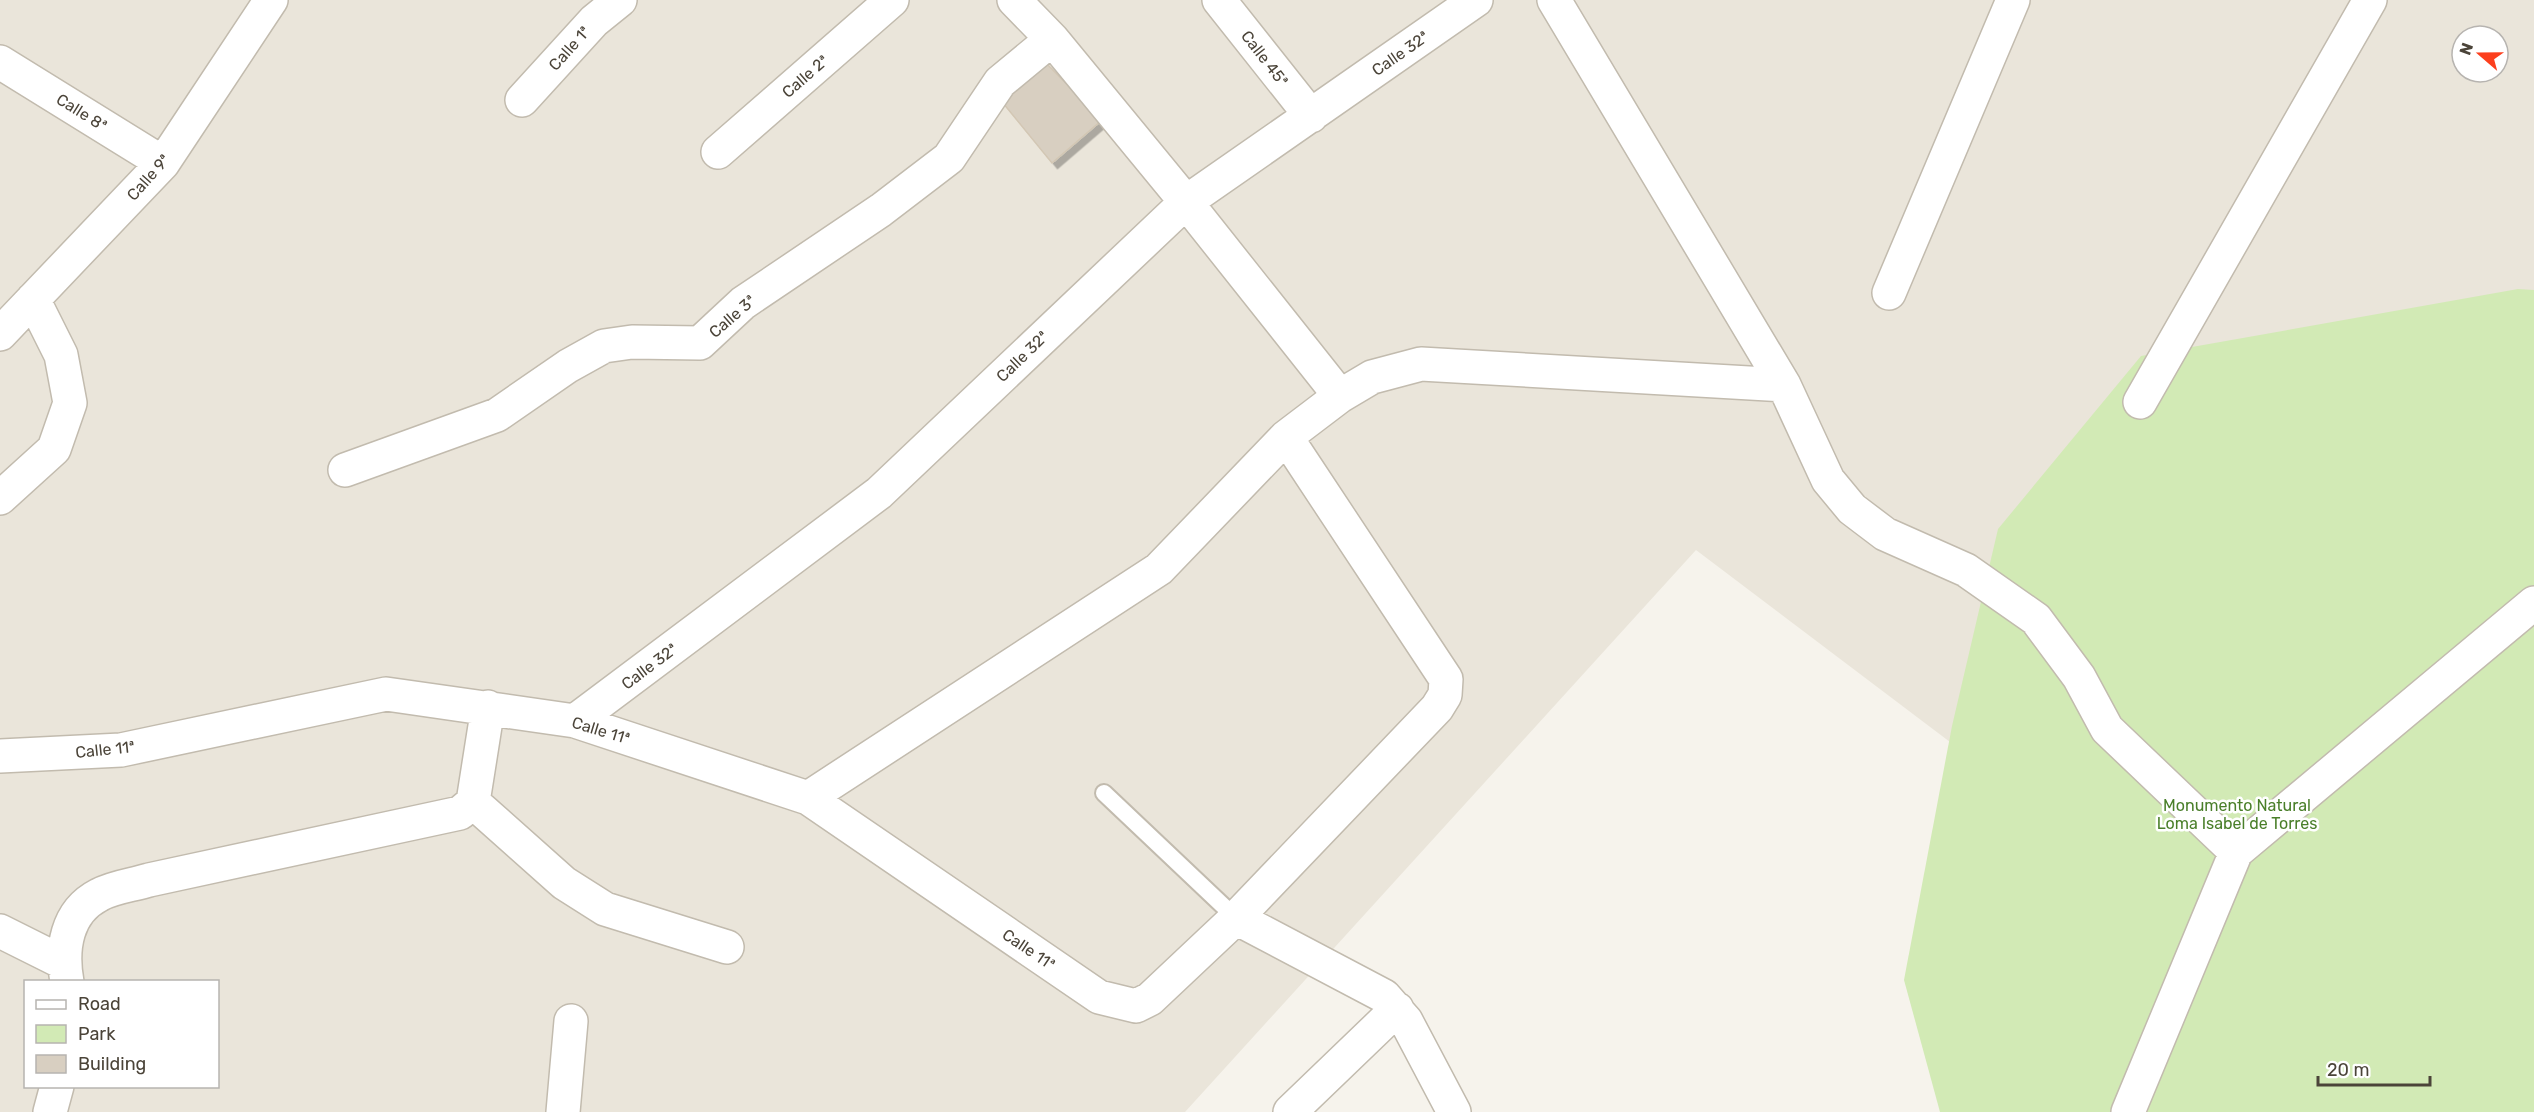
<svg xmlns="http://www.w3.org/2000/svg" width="2534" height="1112" viewBox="0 0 2534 1112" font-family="Rubik,sans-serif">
  <defs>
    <filter id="shadow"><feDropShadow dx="5.5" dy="5.5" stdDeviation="0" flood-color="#0004"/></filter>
  </defs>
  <rect width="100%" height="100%" fill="#f6f3ec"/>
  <path fill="#eae5da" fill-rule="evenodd" d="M0,0H2534V829L2249,968L1696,550L1185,1112H0ZM2462,36H2498V72H2462ZM26,982H218V1086H26Z"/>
  <path fill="#d2eab5" d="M2518,289L2534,290V1112H1940L1904,980L1952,726L1998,529L2141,356Z"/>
  <path fill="#d8cfc1" stroke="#d3c7b4" stroke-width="1.5" filter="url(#shadow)" d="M1046,63L1102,120L1052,163L1003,103Z"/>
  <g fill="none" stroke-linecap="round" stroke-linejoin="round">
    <defs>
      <path id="lane" d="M1104,793L1236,918"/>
      <path id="street" d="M1014,0L1052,39L1186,202L1340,396
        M1219,0L1311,116
        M1554,0L1784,385L1828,480L1852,509L1885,534L1966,570L2036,619L2079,677L2107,729L2236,852
        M0,62L163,163
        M522,100L594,21L620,0
        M718,152L892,0
        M1889,293L2013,0
        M0,334L163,163L271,0
        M2140,402L2370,0
        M345,470L497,415L568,366L604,346L632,342L700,343L743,303L881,210L949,158L1000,82L1052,39
        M0,498L54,449L70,403L61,355L33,299
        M575,721L879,493L1186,202L1476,0
        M0,756L121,750L386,694L575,721L808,798L1099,997L1136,1006L1150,999L1236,918L1437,708L1445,695L1446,679L1286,437
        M808,798L1159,569L1286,437L1340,396L1372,377L1421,364L1784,385
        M473,802L564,883L605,909L727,947
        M1236,918L1384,996L1406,1021L1454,1112
        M0,931L64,963
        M67,982C61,949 66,912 99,895C113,887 133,885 149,880L460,813L473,802L488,707
        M50,1112L57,1086
        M563,1112L571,1021
        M1290,1112L1397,1009
        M2128,1112L2236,852L2534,603"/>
    </defs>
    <use href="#lane" stroke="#c2bbae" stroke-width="20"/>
    <use href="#street" stroke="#c2bbae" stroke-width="36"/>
    <use href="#lane" stroke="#fff" stroke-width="16"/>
    <use href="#street" stroke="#fff" stroke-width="33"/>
  </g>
  <g text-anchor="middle" stroke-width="5" stroke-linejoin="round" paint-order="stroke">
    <g font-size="16" fill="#4b4439" stroke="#fff">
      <text transform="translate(569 48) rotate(-48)" y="6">Calle 1ª</text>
      <text transform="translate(1400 53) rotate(-35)" y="6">Calle 32ª</text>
      <text transform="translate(1265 58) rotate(52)" y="6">Calle 45ª</text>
      <text transform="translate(805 76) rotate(-41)" y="6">Calle 2ª</text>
      <text transform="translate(82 112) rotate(32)" y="6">Calle 8ª</text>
      <text transform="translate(148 177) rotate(-48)" y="6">Calle 9ª</text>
      <text transform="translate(732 316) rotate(-41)" y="6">Calle 3ª</text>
      <text transform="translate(1022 356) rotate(-44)" y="6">Calle 32ª</text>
      <text transform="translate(649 666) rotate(-37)" y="6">Calle 32ª</text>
      <text transform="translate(601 730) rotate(17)" y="6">Calle 11ª</text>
      <text transform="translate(105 749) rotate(-6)" y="6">Calle 11ª</text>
      <text transform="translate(1029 949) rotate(34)" y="6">Calle 11ª</text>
    </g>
    <g font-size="16" fill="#4a7f2a" stroke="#fff">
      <text x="2237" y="811">Monumento Natural<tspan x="2237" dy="18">Loma Isabel de Torres</tspan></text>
    </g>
  </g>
  <rect x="24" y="980" width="195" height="108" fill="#ffffff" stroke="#b7b4b0" stroke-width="1.5"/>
  <rect x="36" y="1000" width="30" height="9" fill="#ffffff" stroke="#b7b4b0" stroke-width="1.5"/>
  <text x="78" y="1010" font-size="18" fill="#4b4439">Road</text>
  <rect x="36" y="1025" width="30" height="18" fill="#d2eab5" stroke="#b7b4b0" stroke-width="1.5"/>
  <text x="78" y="1040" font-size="18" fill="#4b4439">Park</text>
  <rect x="36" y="1055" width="30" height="18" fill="#d8cfc1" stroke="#b7b4b0" stroke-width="1.5"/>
  <text x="78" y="1070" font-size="18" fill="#4b4439">Building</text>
  <g transform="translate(2480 54) rotate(290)"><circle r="28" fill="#ffffff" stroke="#b7b4b0" stroke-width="1.5"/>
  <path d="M0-4.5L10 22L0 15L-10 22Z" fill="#fc3f1d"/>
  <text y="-9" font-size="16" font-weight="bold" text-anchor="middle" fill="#4b4439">N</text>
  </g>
  <path d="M2318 1076v9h112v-9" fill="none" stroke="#4b4439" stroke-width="3"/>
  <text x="2327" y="1076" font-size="18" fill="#4b4439" stroke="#ffffff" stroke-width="4.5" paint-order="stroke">20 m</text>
</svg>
